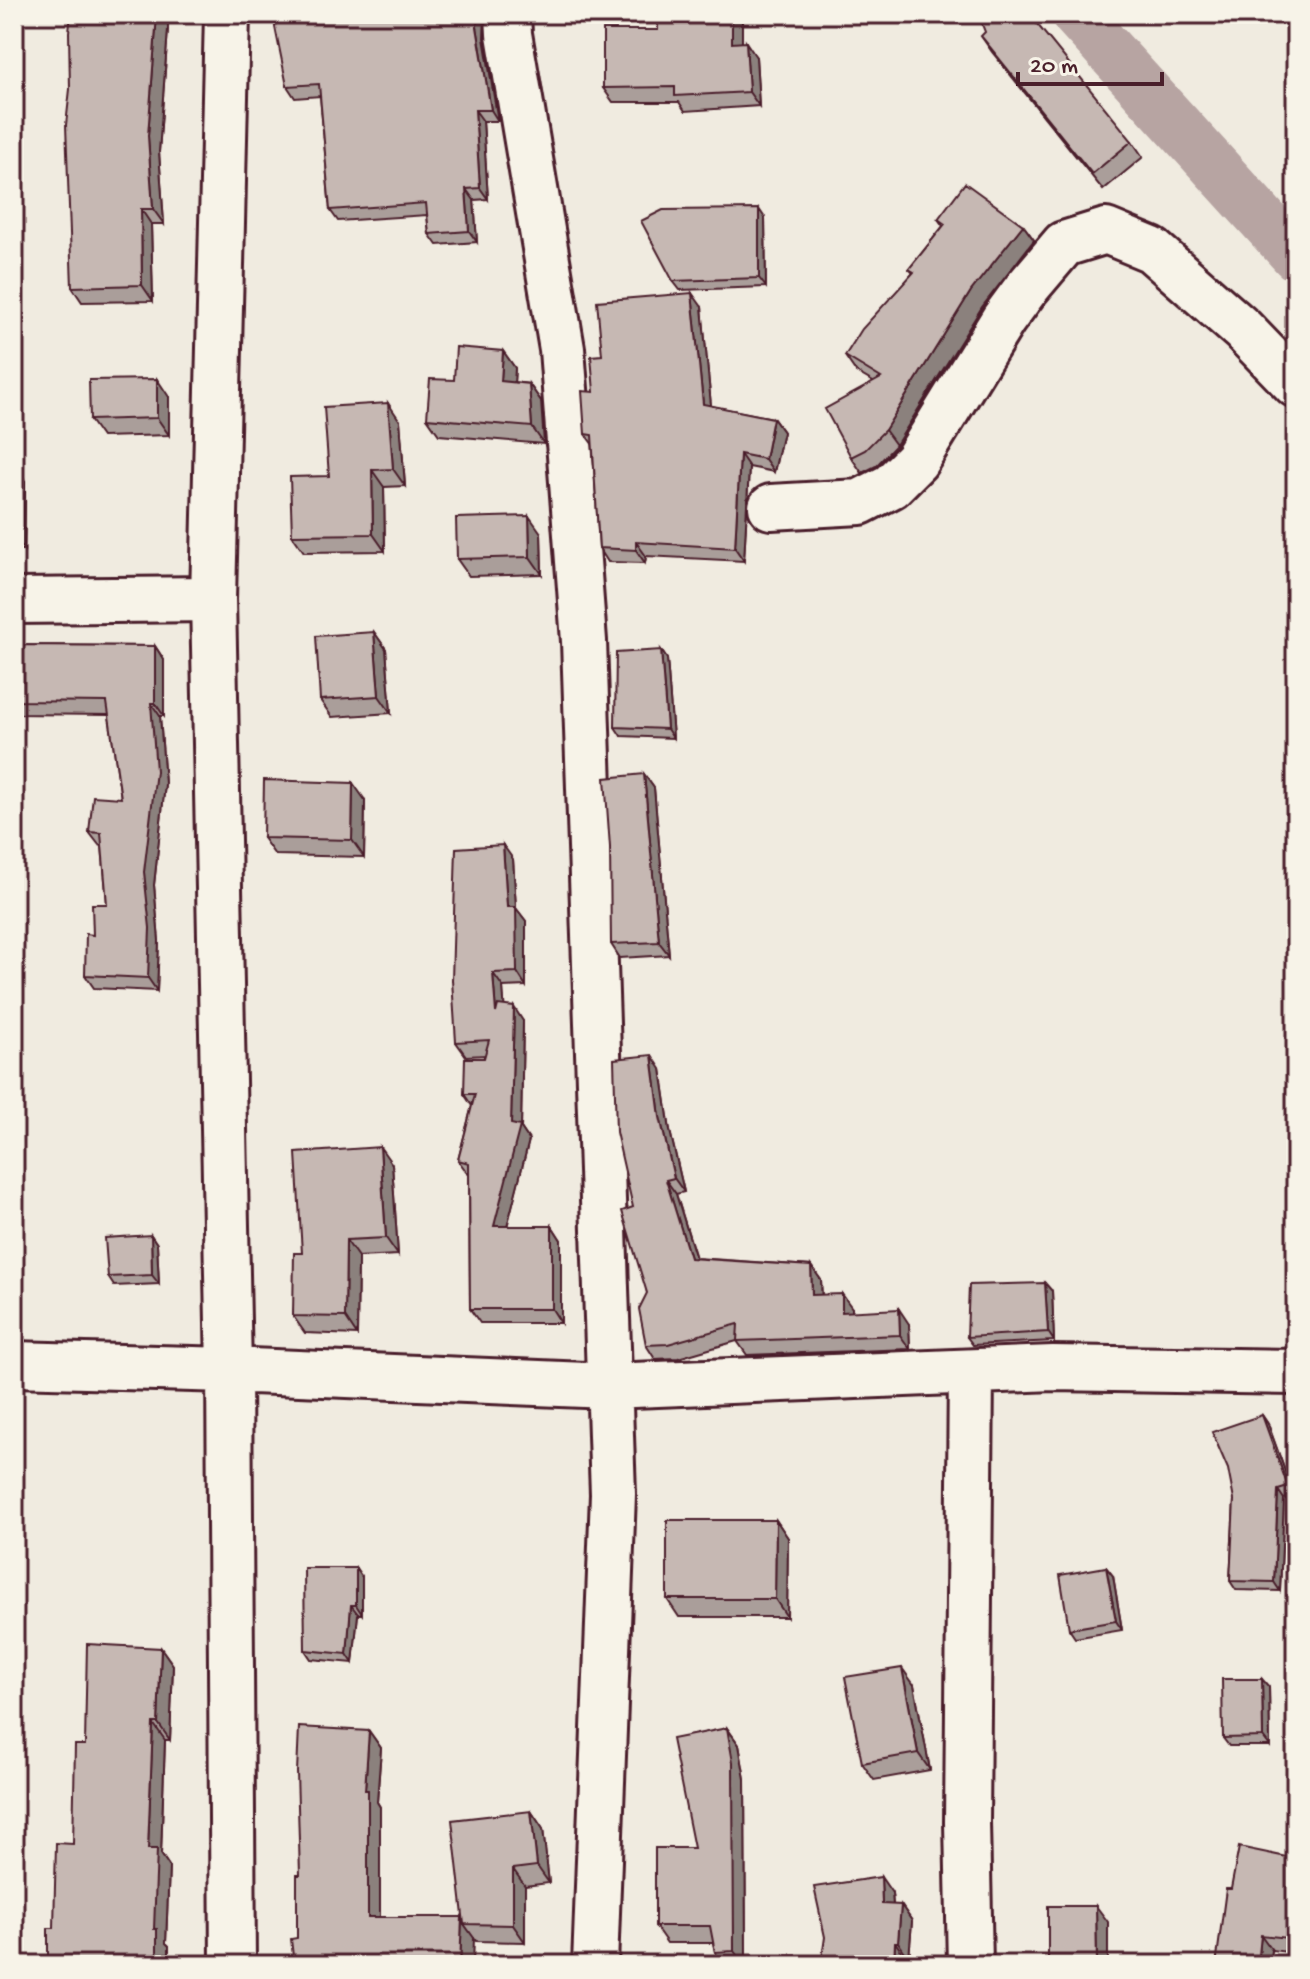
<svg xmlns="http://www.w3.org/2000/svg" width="1310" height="1979" viewBox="0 0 1310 1979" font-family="'Gochi Hand',sans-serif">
  <rect width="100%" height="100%" fill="#f0ebe0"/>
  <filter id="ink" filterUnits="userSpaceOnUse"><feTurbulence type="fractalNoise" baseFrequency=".0125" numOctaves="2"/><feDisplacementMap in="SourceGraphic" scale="16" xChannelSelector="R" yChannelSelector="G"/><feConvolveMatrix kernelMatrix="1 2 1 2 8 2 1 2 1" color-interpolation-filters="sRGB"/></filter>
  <g filter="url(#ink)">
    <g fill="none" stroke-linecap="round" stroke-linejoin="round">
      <path stroke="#b7a4a2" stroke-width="50" d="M1076,14L1296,256"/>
      <defs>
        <path id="minor" d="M227,14L213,599L229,1370L233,1965
          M508,14L509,34L562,349L584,641L613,1494L595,1965
          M771,507L860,502L891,486L916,461L1003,320L1025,290L1064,244L1106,231L1152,250L1243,330L1296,385
          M14,601L213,599
          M14,1364L229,1370L609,1386L1053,1368L1296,1372
          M970,1965L967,1822L971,1372"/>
      </defs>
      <use href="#minor" stroke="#4a1f2b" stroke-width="50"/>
      <use href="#minor" stroke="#f7f3e8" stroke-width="44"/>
    </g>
    <path fill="#aa9e9a" stroke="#4a1f2b" stroke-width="2" d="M168,29L159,152L164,224H151L153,301L82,302L72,287Z
      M981,36L1132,141L1143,157L1103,190L992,52Z
      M484,38L498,121H483L488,199L474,200L477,242L437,245L429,234L427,215L338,221L330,210L320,96L295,98L287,86Z
      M742,43L756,57L759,106L685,111L679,102H613L603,88Z
      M765,218L766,287L680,290L673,281Z
      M938,219L1023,225L1034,240L982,307L896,445L876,466L862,473L851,457L873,382L856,372L845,356L913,273L909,269L943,226Z
      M702,307L711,406L773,418L783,432L774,472L749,467L744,561L646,556L645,563L608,562L599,548L593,445L585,434L602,355Z
      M503,351L515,368L514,382L529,384L541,401L544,444L439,435L427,418L454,380Z
      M169,397V435L102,437L90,420Z
      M400,421L405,486L384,487L385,551L304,552L292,535L329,476Z
      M14,466L25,481L24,550H14Z
      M541,533L542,574L469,576L457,559Z
      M374,632L386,649L391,713L332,717L320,700Z
      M14,644V645L155,646L164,660V716H160L165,784L154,885L159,941L157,991L94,988L85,975L93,935L107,904L102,846L99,845L89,832L121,798L109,715L14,714Z
      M661,650L667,659L673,738L621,736L615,727Z
      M644,774L654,788L669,955L620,958L611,944Z
      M365,800L364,857L275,855L263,838Z
      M513,859L516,908L526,921V986L503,987L504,1006L523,1021L521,1128L529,1140L507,1226H552L561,1240V1323H480L470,1309L469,1175L458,1160L472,1106L464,1094L485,1055L466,1056L456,1042Z
      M661,1069L670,1131L684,1192L676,1194L696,1258L811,1266L821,1280L822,1295L852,1308V1312L909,1324L910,1349L747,1355L737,1341L678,1358L655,1359L646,1345L647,1293L633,1207Z
      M392,1164L398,1255L358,1257L357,1335L305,1333L293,1316L302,1253Z
      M151,1235L157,1244L159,1284L114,1286L108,1277Z
      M1052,1291L1054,1341L973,1345L967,1337Z
      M1262,1415L1268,1424L1294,1496L1284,1499L1280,1591L1236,1590L1230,1581L1234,1500Z
      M776,1520L788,1538L787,1617H679L667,1599Z
      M1106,1567L1113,1576L1122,1630L1075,1638L1069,1629Z
      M362,1577V1614H358L353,1663L311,1659L305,1650Z
      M161,1648L173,1665L170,1740H165L161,1854L169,1866L166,1943L169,1946V1965H48L73,1844Z
      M914,1685L930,1770L874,1780L862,1763Z
      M1269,1687L1270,1746H1229L1223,1738Z
      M727,1728L739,1745L745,1779L746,1965H724L715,1952L713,1943H667L655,1926L694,1848Z
      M369,1731L381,1748L377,1802L380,1807V1917H462L464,1920L531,1811L543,1829L549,1883L525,1886V1942L476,1941L474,1938H297L300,1875Z
      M1296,1859V1953L1272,1950L1270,1965H1216L1231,1889Z
      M892,1893L893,1905H901L912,1921L909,1958H906V1965H821Z"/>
    <path fill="#8b817d" stroke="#4a1f2b" stroke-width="2" d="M157,14H168V29L159,152L164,224L153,209L148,136Z
      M477,14H485L484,38L498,121L491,110L477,27Z
      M732,14H742V57L732,43Z
      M746,42L756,57L759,106L749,92Z
      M475,110L483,121L488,199L480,188Z
      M466,189L474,200L477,242L469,231Z
      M141,209L151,224L153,301L142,285Z
      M759,209L765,218L766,287L759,278Z
      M1023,225L1034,240L982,307L896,445L885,430L971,291Z
      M692,293L702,307L712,417L703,404Z
      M503,351L515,368L513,399L501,381Z
      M157,379L169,397V435L157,418Z
      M529,384L541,401L544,444L532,427Z
      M388,403L400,421L405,486L393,469Z
      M773,418L783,432L774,472L765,459Z
      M740,454L749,467L744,561L735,548Z
      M14,466L25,481L24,550L14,536Z
      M372,470L384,487L385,551L373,534Z
      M529,516L541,533L542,574L530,557Z
      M636,542L646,556L645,563L636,550Z
      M374,632L386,649L391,713L379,696Z
      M155,646L164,660V716L155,703Z
      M661,650L667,659L673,738L667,729Z
      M151,703L160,716L165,784L154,885L159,941L157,991L148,978L144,872Z
      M644,774L654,788L669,955L659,942Z
      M353,783L365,800L364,857L352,840Z
      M503,845L513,859L516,908L526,921V986L517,972L507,907Z
      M493,973L503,987L506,1027L496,1013Z
      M514,1007L523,1021L521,1128L529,1140L504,1239L494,1226L511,1124Z
      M652,1055L661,1069L670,1131L684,1192L674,1178L660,1117Z
      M380,1147L392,1164L398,1255L386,1238Z
      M666,1180L676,1194L700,1272L690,1258Z
      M552,1226L561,1240V1323L552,1309Z
      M151,1235L157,1244L159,1284L152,1275Z
      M346,1240L358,1257L357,1335L345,1317Z
      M811,1266L821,1280L822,1309L812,1295Z
      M1045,1283L1052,1291L1054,1341L1048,1332Z
      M842,1294L852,1308V1326L842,1312Z
      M899,1309L909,1324L910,1349L900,1335Z
      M1262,1415L1268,1424L1294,1496L1288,1487Z
      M1278,1490L1284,1499L1280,1591L1274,1582Z
      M776,1520L788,1538L787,1617L775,1599Z
      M1106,1567L1113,1576L1122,1630L1116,1621Z
      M356,1568L362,1577V1614L356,1605Z
      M351,1605L358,1614L353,1663L347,1654Z
      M161,1648L173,1665L170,1740L158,1723Z
      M902,1668L914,1685L930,1770L918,1753Z
      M1262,1679L1269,1687L1270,1746L1263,1737Z
      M153,1723L165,1740L161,1854L169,1866L166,1943L169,1946V1965H157L148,1849Z
      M727,1728L739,1745L745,1779L746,1965H744L734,1951Z
      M369,1731L381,1748L377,1802L380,1807V1934L368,1917L365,1790Z
      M531,1811L543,1829L549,1883L537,1866Z
      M513,1869L525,1886V1942L513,1925Z
      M881,1877L892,1893L894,1920L882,1904Z
      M1296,1880V1949L1288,1938Z
      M901,1905L912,1921L909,1958L898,1942Z
      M1096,1906L1108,1922V1965H1097Z
      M462,1917L467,1924H464L474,1938L473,1965H460Z
      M1261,1935L1272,1950L1270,1965H1258Z
      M895,1942L906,1958V1965H894Z"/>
    <path fill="#c6b8b3" stroke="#4a1f2b" stroke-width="2" d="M71,14H157L148,136L153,209H141L142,285L72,287L66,125L70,89L69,32Z
      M277,14H477V27L491,110H475L480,188L466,189L469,231L429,234L426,203L330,210L319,84L287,86L275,27Z
      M658,14H732V43L746,42L749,92L675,96V87L603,88V30H658Z
      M978,14H1029L1132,141L1092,174L981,36L985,32Z
      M965,183L1023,225L971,291L885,430L865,450L851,457L825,409L881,378L845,356L862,329L914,272L909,269L945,224L938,219Z
      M759,209V278L673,281L641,221L663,210Z
      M692,293L703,404L773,418L765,459L740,454L735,548L636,542V550L599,548L592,435L585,434L582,391L594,392L591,356L602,355L597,301Z
      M456,347L503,351L501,381L529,384L532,427L427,418L430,379L454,380Z
      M157,379V418L90,420L89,380Z
      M388,403L393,469L372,470L373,534L292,535L290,477L329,476L324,407Z
      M529,516L530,557L457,559L456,518Z
      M374,632L379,696L320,700L316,636Z
      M14,645L155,646V703H151L156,771L144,872L150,928L148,978L85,975L86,934L93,935L92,904H107L101,833L89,832L93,796L121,798L107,702L14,701Z
      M661,650L667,729L615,727L616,653Z
      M644,774L659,942L611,944L610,847L605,778Z
      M264,780L353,783L352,840L263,838Z
      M503,845L507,907H516L517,972L493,973L496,1013L498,1005L514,1007L511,1124L520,1126L494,1226H552V1309H470L469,1163L458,1160L475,1094H464L465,1058H484L489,1040L456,1042L452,980L456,848Z
      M652,1055L660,1117L674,1178L666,1180L690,1258L811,1266L812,1295L842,1294V1312L899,1309L900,1335L737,1341L738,1324L668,1344L646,1345L639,1309L647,1293L622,1211L633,1207L616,1132L614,1059Z
      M380,1147L386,1238L346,1240L345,1317L293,1316L294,1253H302L296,1153Z
      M151,1235L152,1275L108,1277L105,1238Z
      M1045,1283L1048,1332L967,1337L969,1285Z
      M1262,1415L1288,1487L1278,1490L1274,1582L1230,1581L1234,1500L1228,1469L1212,1432Z
      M667,1520H776L775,1599H667Z
      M1106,1567L1116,1621L1069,1629L1060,1575Z
      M304,1568H356V1605H351L347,1654L305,1650Z
      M87,1644L161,1648L158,1723H153L148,1849H157L154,1929H157V1965H48V1928H54L56,1843L73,1844L75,1745H85Z
      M902,1668L918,1753L862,1763L845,1677Z
      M1222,1679H1262L1263,1737L1223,1738Z
      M299,1727L369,1731L365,1790H368V1917H462L460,1965H294L291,1939L297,1938V1875H300L297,1772Z
      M727,1728L733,1762L734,1951L715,1952L710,1926H655V1848H694L672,1739Z
      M531,1811L537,1866L513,1869V1925L464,1924L452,1820Z
      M1239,1847L1296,1859V1880L1288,1938L1261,1935L1258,1965H1216L1226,1889H1231Z
      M881,1877L882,1904L901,1905L898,1942H895L894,1965H821L825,1937L814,1887Z
      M1048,1906H1096L1097,1965H1048Z"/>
  </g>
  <rect width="1310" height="1979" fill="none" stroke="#f7f3e8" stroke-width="48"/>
  <rect x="24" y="24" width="1262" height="1931" fill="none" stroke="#4a1f2b" stroke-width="3" filter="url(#ink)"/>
  <path d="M1018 72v12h144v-12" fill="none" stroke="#4a1f2b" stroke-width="4"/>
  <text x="1030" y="72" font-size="24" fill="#4a1f2b" stroke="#f7f3e8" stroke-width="6" paint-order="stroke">20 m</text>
</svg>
